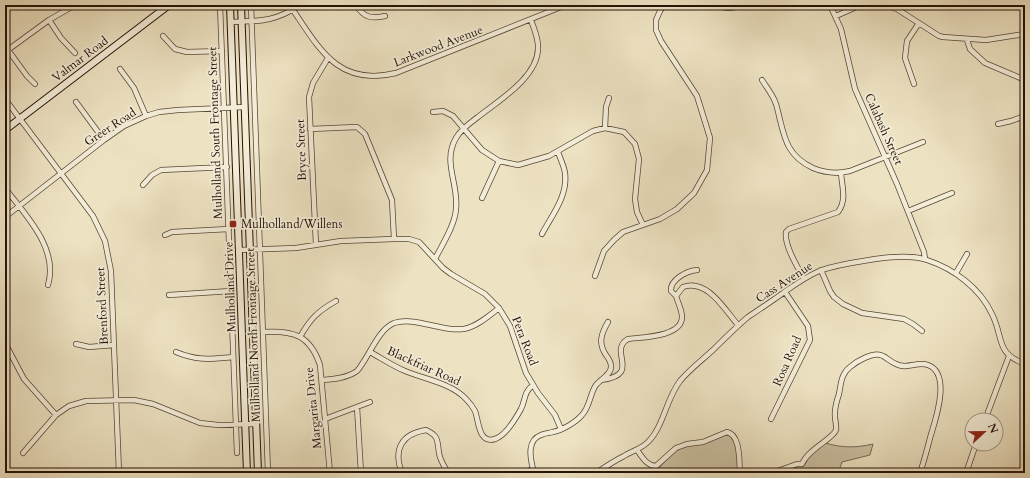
<svg xmlns="http://www.w3.org/2000/svg" width="1030" height="478" viewBox="0 0 1030 478" font-family="Cardo,serif">
  <rect width="100%" height="100%" fill="#ede2c2"/>
  <filter id="stains"><feTurbulence type="fractalNoise" baseFrequency=".005" numOctaves="4"/><feColorMatrix values="0 0 0 0 .2 0 0 0 0 .09 0 0 0 0 .02 0 0 0 .5 -.17"/></filter>
  <radialGradient id="worn" r=".72"><stop offset=".6" stop-color="#630" stop-opacity="0"/><stop offset="1" stop-color="#630" stop-opacity=".3"/></radialGradient>
  <path fill="#cbbfa2" stroke="#786855" d="M726,433C739,439 737,461 738,473H654L672,454L681,448Z
    M825,443C843,448 855,448 873,444L870,455L842,462L838,473H779L799,466H804L809,457Z"/>
  <g fill="none" stroke-linecap="round" stroke-linejoin="round">
    <path stroke="#746452" stroke-width="1.5" d="M5,12L15,5"/>
    <defs>
      <path id="street" d="M220,5L237,453
        M251,5L268,473
        M356,5C364,18 372,19 385,16
        M716,5C725,9 733,9 742,5
        M830,5L841,29L855,89L897,184L924,252L925,259
        M884,5L897,9L939,36L943,37L986,40L1025,34
        M293,10C320,50 339,87 396,73L566,5
        M836,16L861,5
        M49,20L61,38L75,53
        M231,22C259,21 275,22 300,5
        M163,36L175,49L187,52L222,51
        M967,40L970,49L985,63L1025,80
        M8,50L27,76L35,84
        M5,52L49,20L75,5
        M120,69L134,88L146,116
        M762,80C767,88 773,95 776,104C784,132 783,154 813,168C825,173 837,174 850,171L923,142
        M914,84L905,58L907,41L919,23
        M5,99L93,216L105,241L111,271L119,473
        M76,102L104,140
        M433,112L443,111L453,116L482,150L499,161L518,165L549,156L593,131L605,128L624,132L635,144L639,159L635,199L637,212L643,225
        M998,124L1011,121L1025,116
        M605,128L606,107L609,98
        M310,129L357,127L365,134L392,200L394,239
        M143,185L152,175L161,170L227,167
        M5,188C25,215 59,248 48,285
        M482,198L499,161
        M908,211L952,193
        M5,217L104,140L124,126L146,116L159,112L178,110L245,107
        M542,234C552,215 568,196 565,173C564,166 560,158 558,152
        M165,235L172,232L229,229
        M316,245L309,97L313,83L328,58
        M240,250L296,248L341,241L394,239H409L419,242L443,268L451,274L485,294L499,308L510,326L526,373L538,393L555,415L561,429
        M435,259C442,245 455,225 456,209C459,184 442,162 456,138C461,129 470,123 478,117C498,101 537,78 538,49C539,39 534,29 531,20
        M821,270L830,291L834,297L843,304L862,313L904,319L913,324L922,331
        M956,273L967,254
        M595,276L604,251L614,240L623,232L660,219L677,209L694,193L707,170L710,138L697,96L661,41L656,30V20L660,11L664,5
        M804,279C797,266 784,245 786,232L789,229L838,212C847,200 842,187 841,173
        M169,295L231,291
        M676,296L671,291C670,280 686,271 697,270
        M263,332C293,330 310,335 320,365L330,473
        M300,337C310,319 318,311 336,301
        M5,343L24,379L56,415
        M76,344L89,347L114,345
        M176,352C197,361 210,359 233,357
        M370,352C381,358 393,366 405,371C424,379 451,383 466,399C469,402 473,407 475,411C479,421 478,444 495,439C505,436 516,418 521,409C526,399 523,393 533,385
        M322,380C334,379 347,378 357,371C360,368 362,364 364,361C372,349 380,329 394,323C403,320 412,321 421,323C462,332 466,335 499,308
        M601,380C643,375 607,351 628,339C642,337 682,337 682,317C682,310 678,303 676,296L683,287C707,278 725,310 738,325
        M357,407L361,473
        M325,419L370,402
        M771,419L810,340L808,326L785,292
        M985,420L1009,356
        M637,450C642,457 647,466 656,466L676,448L687,444L703,442L727,432C741,435 739,462 740,473
        M23,453L56,415L69,406L86,401L134,400L153,404L200,423L218,425L257,424
        M533,469C530,457 527,440 541,435C545,433 550,433 553,432C563,430 576,422 582,415C590,407 590,393 596,385C601,379 612,374 611,366C611,362 609,359 606,355C598,343 601,334 608,322
        M533,469L538,473
        M402,473C393,450 401,434 426,430C439,436 437,440 439,453C440,460 444,466 448,473
        M522,473L533,469
        M596,473C605,467 614,461 624,456C632,451 641,449 648,442C664,426 666,399 680,381C689,370 702,360 713,350C724,339 736,327 748,317C760,309 772,301 783,293C796,284 808,275 822,270C839,264 857,262 875,259C889,257 913,255 927,260C954,269 980,288 992,314C1004,338 995,353 1025,364
        M772,473L797,464H802C808,449 833,439 836,430C837,425 834,418 835,412C835,406 837,400 839,394C841,384 841,374 850,367C857,361 874,351 883,356C887,358 891,362 896,364C907,370 917,361 928,365C952,374 935,421 930,438C927,450 924,461 920,473
        M966,473L976,444"/>
      <path id="secondary" d="M230,5L247,473
        M241,5L258,473
        M5,130L169,5"/>
    </defs>
    <use href="#street" stroke="#564636" stroke-width="6"/>
    <use href="#secondary" stroke="#241208" stroke-width="8"/>
    <use href="#street" stroke="#f3ecd7" stroke-width="4.5"/>
    <use href="#secondary" stroke="#f3ecd7" stroke-width="6"/>
  </g>
  <rect fill="#8f2418" stroke="#f3ecd7" stroke-width="1.5" x="229" y="220" width="8" height="8" rx="2"/>
  <g text-anchor="middle" stroke-width="3.5" stroke-linejoin="round" paint-order="stroke">
    <g font-size="12" fill="#241208" stroke="#f3ecd7">
      <text transform="translate(438 46) rotate(-21)" y="4">Larkwood Avenue</text>
      <text transform="translate(80 59) rotate(-37)" y="4">Valmar Road</text>
      <text transform="translate(110 127) rotate(-33)" y="4">Greer Road</text>
      <text transform="translate(884 129) rotate(66)" y="4">Calabash Street</text>
      <text transform="translate(215 133) rotate(-92)" y="4">Mulholland South Frontage Street</text>
      <text transform="translate(301 150) rotate(-92)" y="4">Bryce Street</text>
      <text transform="translate(784 282) rotate(-33)" y="4">Cass Avenue</text>
      <text transform="translate(230 287) rotate(-92)" y="4">Mulholland Drive</text>
      <text transform="translate(102 306) rotate(-93)" y="4">Brenford Street</text>
      <text transform="translate(253 335) rotate(-92)" y="4">Mulholland North Frontage Street</text>
      <text transform="translate(525 341) rotate(69)" y="4">Pera Road</text>
      <text transform="translate(787 361) rotate(-66)" y="4">Rosa Road</text>
      <text transform="translate(424 366) rotate(24)" y="4">Blackfriar Road</text>
      <text transform="translate(313 408) rotate(-96)" y="4">Margarita Drive</text>
    </g>
    <g font-size="12" fill="#241208" stroke="#f3ecd7" text-anchor="start">
      <text x="241" y="228">Mulholland/Willens</text>
    </g>
  </g>
  <rect width="1030" height="478" fill="none" stroke="#ede2c2" stroke-width="20"/>
  <rect x="6" y="6" width="1018" height="466" fill="none" stroke="#241208" stroke-width="2"/>
  <rect x="10" y="10" width="1010" height="458" fill="none" stroke="#241208"/>
  <g transform="translate(984 432) rotate(68)"><circle r="19" fill="#f3ecd7" stroke="#a09584"/>
  <path d="M0-3L7 15L0 10L-7 15Z" fill="#8f2418"/>
  <text y="-6" font-size="11" font-weight="bold" text-anchor="middle" fill="#241208">N</text>
  </g>
  <rect width="100%" height="100%" filter="url(#stains)"/>
  <rect width="100%" height="100%" fill="url(#worn)"/>
</svg>
